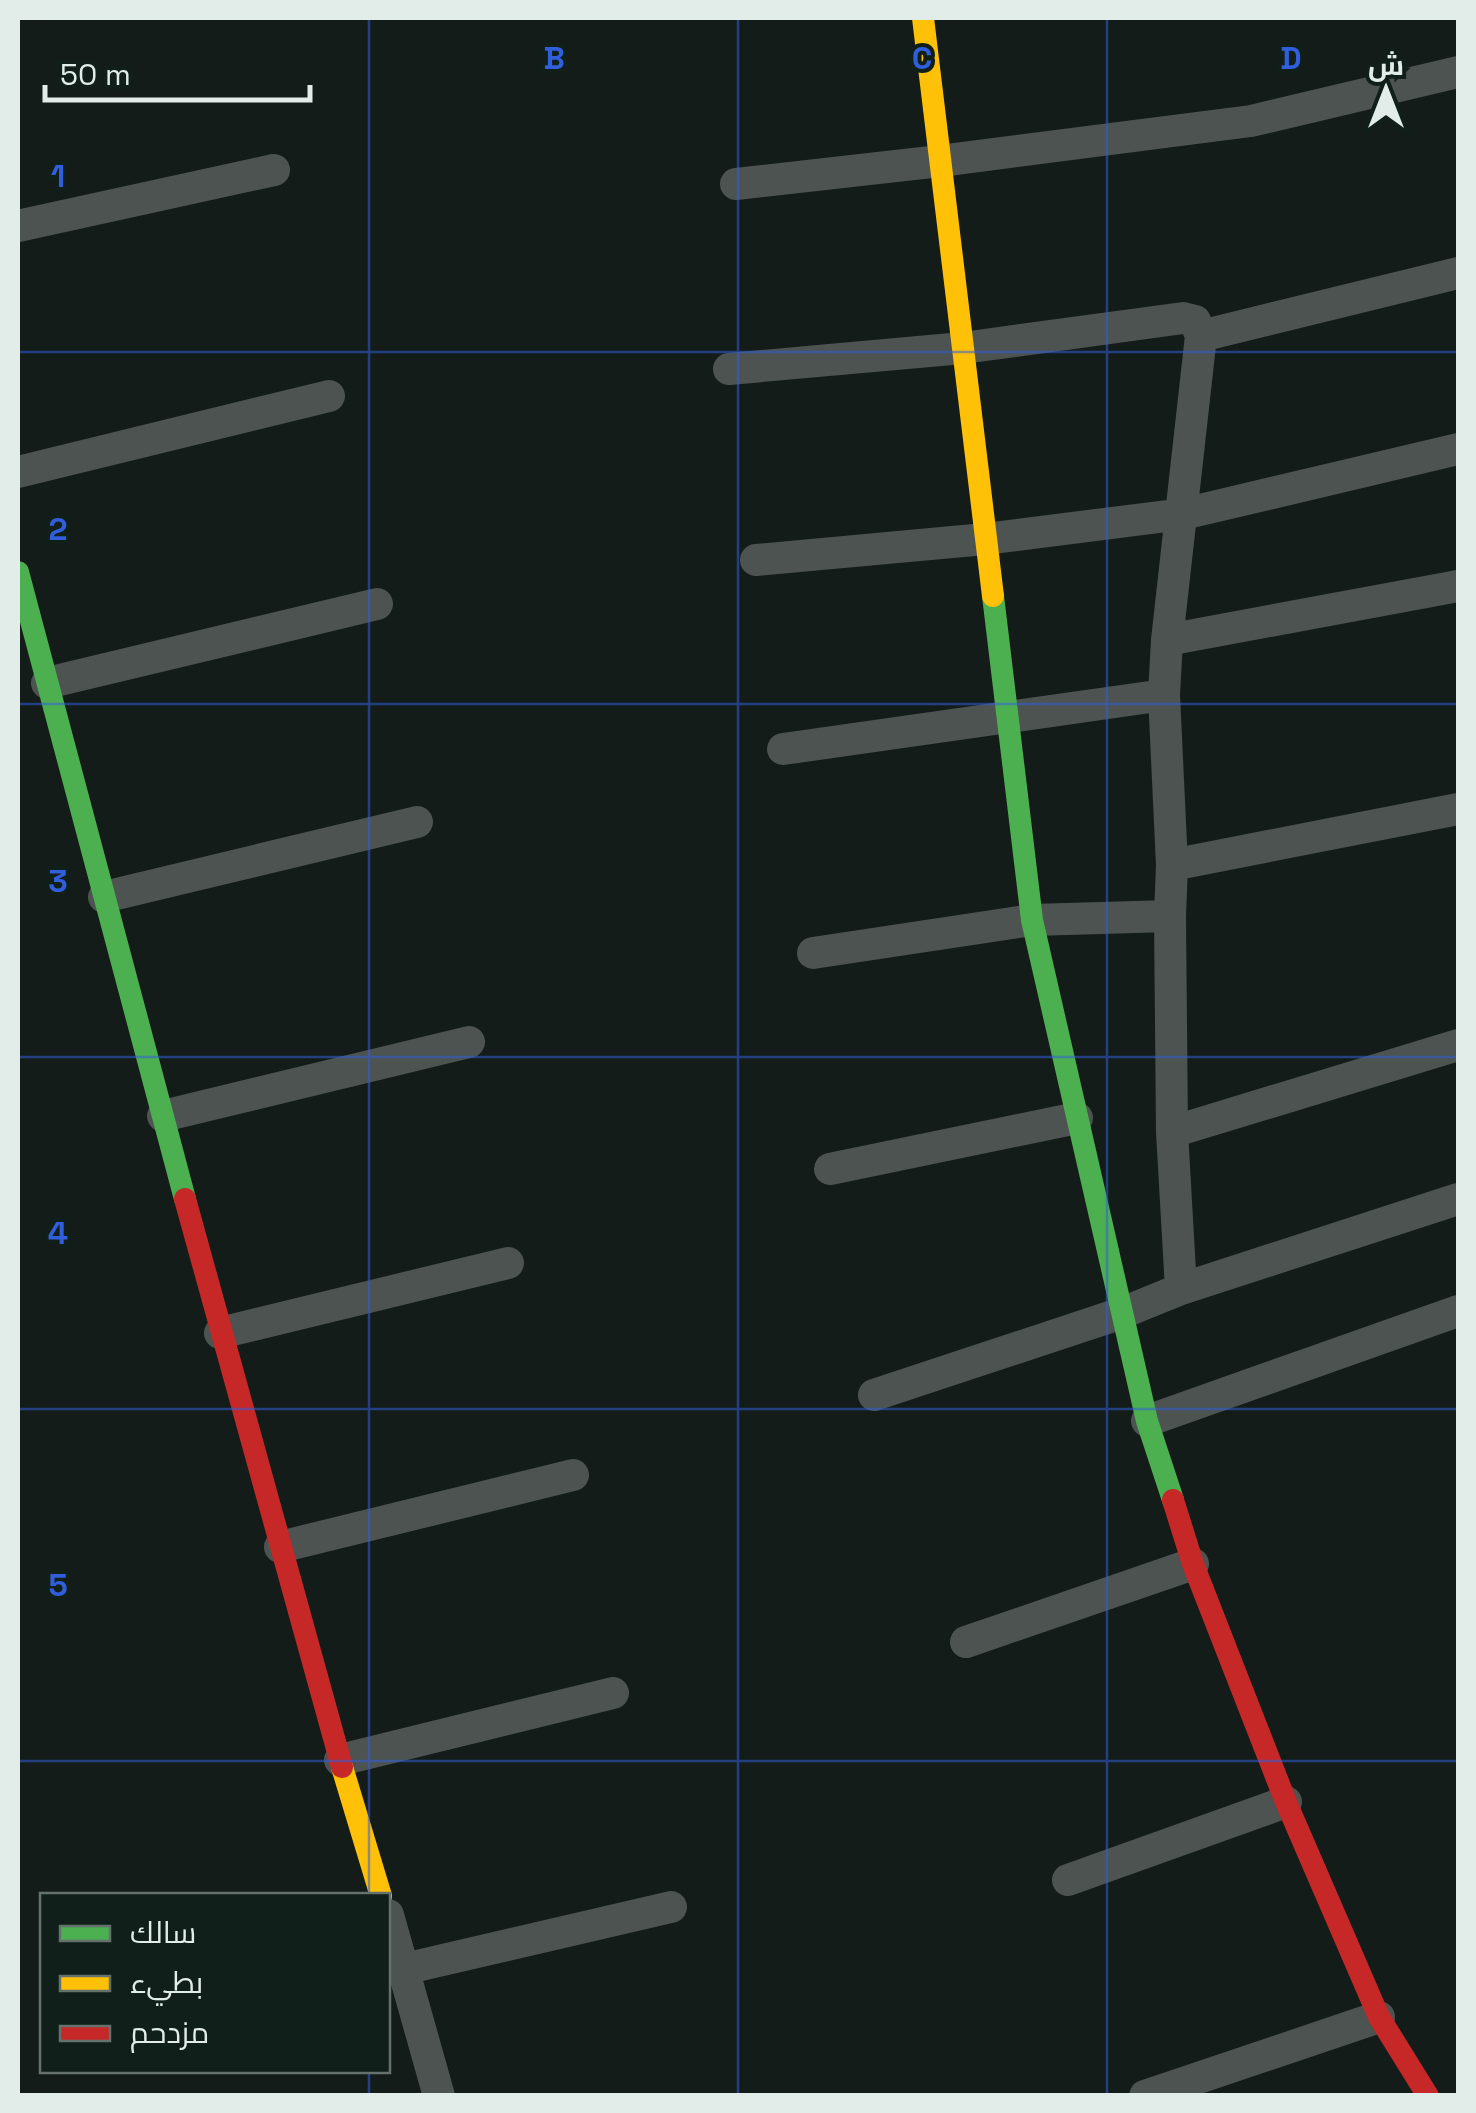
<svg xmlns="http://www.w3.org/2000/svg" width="1476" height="2113" viewBox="0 0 1476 2113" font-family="'Space Grotesk',Cairo,sans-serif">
  <rect width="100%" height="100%" fill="#141c19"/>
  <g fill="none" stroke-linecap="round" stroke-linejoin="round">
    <path stroke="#4d5351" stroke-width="32" d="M736,184L940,161L1251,121L1458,72
      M18,226L274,170
      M1201,336L1458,273
      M729,369L963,348L1183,318L1195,321L1201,336L1167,640L1164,695L1172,865L1170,916L1172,1132L1181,1289L1122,1313L874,1395
      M18,472L329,396
      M756,560L985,539L1183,514L1458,449
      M1167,640L1458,586
      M47,683L377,604
      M783,749L1164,695
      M1172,865L1458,809
      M104,897L417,822
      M813,953L1032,920L1170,916
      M163,1116L469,1042
      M1172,1132L1458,1045
      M830,1169L1077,1118
      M1181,1289L1458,1199
      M220,1333L508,1263
      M1147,1421L1458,1311
      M280,1547L573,1475
      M966,1642L1193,1564
      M340,1760L613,1693
      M1068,1880L1286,1802
      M388,1915L439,2096
      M404,1969L671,1907
      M1145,2096L1379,2017"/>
    <path stroke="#4caf50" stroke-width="22" d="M18,572L185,1199
      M993,596L1032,920L1147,1421L1173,1500"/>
    <path stroke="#ffc107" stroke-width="22" d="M923,18L993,596
      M342,1767L381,1896"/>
    <path stroke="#c62828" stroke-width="22" d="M185,1199L342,1767
      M1173,1500L1193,1564L1286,1802L1379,2017L1428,2096"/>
  </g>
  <path fill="none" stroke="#315eda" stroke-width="2.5" stroke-opacity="0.55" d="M369,18V1896M738,18V2096M1107,18V2096M18,352H1458M18,704H1458M18,1057H1458M18,1409H1458M18,1761H1458M369,2070V2096"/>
  <g font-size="32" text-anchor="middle" font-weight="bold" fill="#315eda" stroke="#101f1a" stroke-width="8" stroke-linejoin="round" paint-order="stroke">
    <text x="554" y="69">B</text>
    <text x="922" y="69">C</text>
    <text x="1291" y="69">D</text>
    <text x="58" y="187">1</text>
    <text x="58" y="540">2</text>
    <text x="58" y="892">3</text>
    <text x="58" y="1244">4</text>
    <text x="58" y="1596">5</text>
  </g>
  <rect width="1476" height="2113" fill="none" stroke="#e2ece8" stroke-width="40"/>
  <rect x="40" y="1893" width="350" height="180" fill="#101f1a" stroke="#64716c" stroke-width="2.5"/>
  <rect x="60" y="1926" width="50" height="15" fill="#4caf50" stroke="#64716c" stroke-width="2.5"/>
  <text x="130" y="1943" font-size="30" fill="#e2ece8">سالك</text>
  <rect x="60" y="1976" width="50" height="15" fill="#ffc107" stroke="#64716c" stroke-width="2.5"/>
  <text x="130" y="1993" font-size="30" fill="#e2ece8">بطيء</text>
  <rect x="60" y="2026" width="50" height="15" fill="#c62828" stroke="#64716c" stroke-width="2.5"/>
  <text x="130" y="2043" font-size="30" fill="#e2ece8">مزدحم</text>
  <g transform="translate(1386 90)" stroke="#101f1a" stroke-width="8" paint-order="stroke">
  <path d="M0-8L18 38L0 25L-18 38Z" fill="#e2ece8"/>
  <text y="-15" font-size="28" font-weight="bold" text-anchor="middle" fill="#e2ece8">ش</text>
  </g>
  <path d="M45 85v15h265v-15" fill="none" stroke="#e2ece8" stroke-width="5"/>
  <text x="60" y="85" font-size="30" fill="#e2ece8" stroke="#101f1a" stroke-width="8" paint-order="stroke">50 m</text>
</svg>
